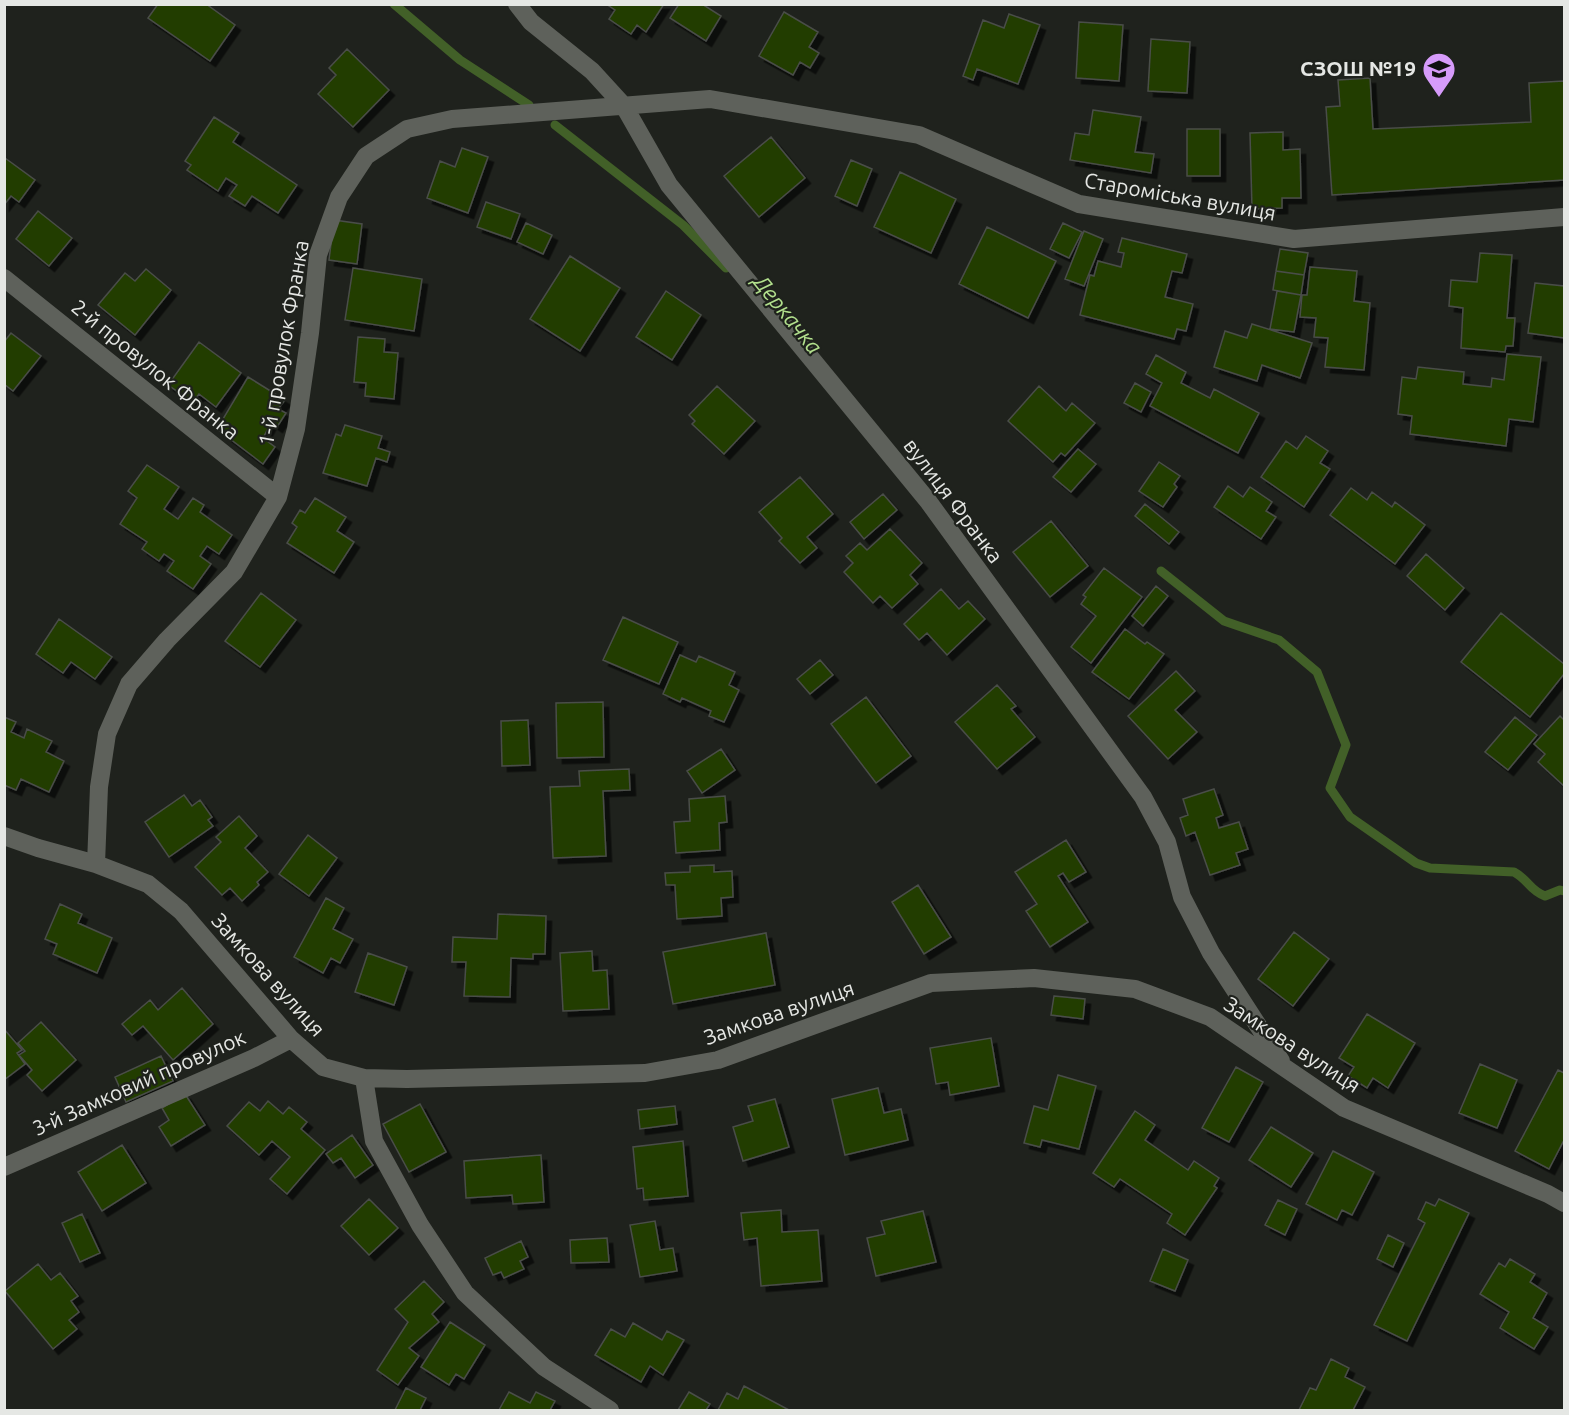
<svg xmlns="http://www.w3.org/2000/svg" width="1569" height="1415" viewBox="0 0 1569 1415" font-family="Ubuntu,sans-serif">
  <defs>
    <filter id="shadow"><feDropShadow dx="5.5" dy="5.5" stdDeviation="0" flood-color="#0009"/></filter>
  </defs>
  <rect width="100%" height="100%" fill="#1f221d"/>
  <g fill="none" stroke-linecap="round" stroke-linejoin="round">
    <path stroke="#426028" stroke-width="9" d="M394,4L460,60L529,105
      M555,125L683,225L726,268
      M1161,571L1224,621L1279,640L1317,672L1346,745L1330,788L1350,817L1416,863L1430,868L1514,872C1529,880 1529,890 1545,896L1560,890L1564,891"/>
  </g>
  <path fill="#223d01" stroke="#4a4d48" stroke-width="1.5" filter="url(#shadow)" d="M158,4H206L235,25L210,61L148,18Z
    M606,4H664L646,32L637,25L631,34L609,19L615,10Z
    M679,4H702L721,16L706,41L670,18Z
    M784,12L818,32L809,47L819,53L810,68L800,62L793,75L759,56Z
    M1009,14L1040,25L1018,84L977,69L973,80L963,76L983,20L1004,28Z
    M1079,22L1123,25L1119,81L1076,78Z
    M1151,39L1190,42L1187,93L1148,91Z
    M347,49L389,90L353,127L318,94L336,75L329,68Z
    M1370,78L1373,129L1531,122L1529,83L1564,81V180L1332,195L1326,107L1340,106L1338,80Z
    M1093,110L1141,117L1135,152L1154,154L1151,173L1070,160L1075,133L1089,135Z
    M214,117L239,133L233,142L297,185L278,213L252,196L245,206L229,196L237,185L226,178L218,191L187,170L191,165L185,161Z
    M1187,129H1220V176H1187Z
    M1283,132V150L1300,149L1301,198H1282V208L1252,209L1250,133Z
    M771,137L805,178L759,217L724,176Z
    M462,148L488,157L468,213L427,198L440,161L455,167Z
    M5,158L35,180L19,202L11,196L4,205Z
    M851,160L872,169L857,206L835,196Z
    M900,172L956,199L931,253L874,227Z
    M486,202L520,214L511,239L477,227Z
    M38,211L72,238L49,266L16,239Z
    M334,220L362,224L357,264L329,260Z
    M526,223L552,235L543,254L517,242Z
    M1063,223L1082,232L1069,258L1050,249Z
    M987,227L1056,261L1028,318L959,284Z
    M1084,231L1103,239L1084,286L1065,279Z
    M1122,238L1187,254L1182,273L1172,271L1165,297L1193,304L1186,331L1177,329L1174,339L1080,315L1090,275L1094,276L1098,261L1121,267L1124,253L1118,252Z
    M1280,249L1308,253L1304,275L1276,271Z
    M1480,253L1512,255L1507,318H1515L1513,346H1506L1505,352L1461,348L1463,308L1449,306L1451,280L1477,282Z
    M570,256L620,288L580,351L530,319Z
    M1310,267L1357,271L1354,301L1370,303L1364,370L1325,367L1328,338L1314,337L1316,318L1300,317L1302,295H1307Z
    M353,268L422,279L414,331L345,320Z
    M146,269L171,290L135,335L98,305L125,273L135,281Z
    M1276,271L1304,275L1301,295L1273,290Z
    M1535,283L1564,286V338L1528,333Z
    M666,291L701,315L672,360L636,337Z
    M1277,291L1301,295L1294,332L1270,329Z
    M1252,324L1312,343L1300,378L1262,365L1257,381L1214,367L1225,331L1247,338Z
    M11,333L41,356L13,391L4,384V342Z
    M358,337L385,339L384,352L398,353L394,399L365,396L366,383L354,382Z
    M199,342L241,373L216,407L199,394L193,402L168,385Z
    M1507,354L1541,357L1533,422L1509,419L1506,446L1410,434L1412,416L1398,414L1402,377L1416,379L1418,367L1464,372L1463,384L1491,387L1492,378L1504,380Z
    M1156,355L1186,372L1181,383L1210,398L1214,389L1259,413L1238,453L1150,406L1162,383L1146,374Z
    M248,377L285,400L278,409L286,413L277,427L271,423L263,438L275,447L263,464L217,429Z
    M1135,383L1151,392L1141,412L1124,403Z
    M717,386L755,421L724,454L692,424L695,421L689,415Z
    M1039,386L1066,411L1072,403L1095,423L1065,456L1061,453L1053,462L1008,421Z
    M345,425L382,436L378,448L390,452L387,462L376,458L367,486L323,473L336,434L341,436Z
    M1306,436L1328,451L1320,463L1330,469L1304,507L1261,477L1286,441L1297,449Z
    M1078,449L1096,464L1071,492L1053,477Z
    M1159,462L1180,476L1174,484L1177,487L1163,507L1139,491Z
    M147,465L179,487L164,509L178,519L193,498L204,505L200,512L232,535L219,554L207,546L200,556L211,564L193,589L167,571L174,561L164,554L159,561L142,549L147,542L120,524L137,498L128,491Z
    M800,477L833,514L807,537L817,548L800,563L779,541L782,538L759,512Z
    M1228,486L1243,497L1250,487L1272,502L1266,511L1276,517L1261,539L1214,507Z
    M1351,488L1367,500L1372,492L1392,507L1395,502L1425,525L1395,564L1330,515Z
    M883,494L897,510L864,539L850,522Z
    M315,498L346,517L337,531L354,542L334,573L287,543L297,527L292,523L300,510L305,513Z
    M1145,504L1179,532L1169,544L1135,516Z
    M1051,521L1088,566L1050,597L1013,552Z
    M890,529L922,563L910,575L918,584L892,608L880,596L873,603L844,572L853,563L846,556L860,543L867,550Z
    M1426,554L1464,588L1445,610L1407,576Z
    M1104,568L1142,597L1091,663L1071,647L1096,616L1081,604L1086,597L1083,595Z
    M1156,586L1168,596L1143,626L1132,616Z
    M941,589L959,609L968,601L985,619L947,655L927,633L919,640L904,624Z
    M261,593L296,620L260,667L225,641Z
    M1501,613L1564,664V674L1530,717L1461,662Z
    M623,617L678,642L659,684L603,660Z
    M59,619L112,657L95,679L71,662L63,673L36,654Z
    M1125,629L1145,644L1147,642L1164,654L1129,699L1092,672Z
    M680,655L696,662L699,656L735,672L729,685L739,690L724,722L709,716L711,711L682,698L680,702L663,694Z
    M820,660L833,675L810,694L797,679Z
    M1176,671L1195,691L1175,710L1197,732L1168,759L1128,716Z
    M997,685L1016,706L1011,709L1035,737L997,769L955,722Z
    M866,697L911,756L876,783L831,724Z
    M603,702L604,757L557,758L556,703Z
    M1560,716L1564,720V786L1538,762L1545,754L1534,744Z
    M4,717L16,722L11,732L24,738L27,729L52,741L46,752L64,761L49,792L21,779L16,790L4,785Z
    M1515,717L1537,735L1508,770L1485,752Z
    M528,720L530,765L502,766L501,721Z
    M721,749L735,770L702,793L687,771Z
    M629,769L630,790L603,791L606,856L553,858L550,787L580,786L579,771Z
    M1214,789L1223,815L1216,818L1219,828L1239,822L1248,849L1236,853L1240,865L1210,875L1195,832L1186,836L1180,818L1188,815L1183,799Z
    M184,795L192,806L200,800L212,817L208,820L213,826L169,857L145,822Z
    M725,796L727,822L719,823L720,850L676,853L674,822L690,821L689,799Z
    M239,816L257,836L245,848L268,872L257,882L259,885L242,901L230,888L222,895L195,867L221,842L216,837Z
    M308,835L337,858L309,896L279,874Z
    M1066,840L1086,872L1069,882L1063,873L1058,876L1088,922L1050,947L1026,911L1037,904L1015,872Z
    M714,865V872L732,871L733,897L721,898L722,916L677,919L675,885H666L665,873L690,872V866Z
    M918,885L951,937L924,954L892,902Z
    M326,898L344,908L333,929L353,939L340,963L331,958L323,973L294,957Z
    M60,904L82,914L78,923L112,938L97,973L53,954L57,944L45,939Z
    M498,914L546,916L545,954H533V959L511,958L510,997L464,996L466,962H452L453,937L497,939Z
    M1294,932L1329,959L1293,1006L1258,979Z
    M766,933L775,985L673,1004L663,952Z
    M592,951L593,971L607,970L609,1009L563,1011L560,953Z
    M368,953L407,967L394,1005L355,992Z
    M182,988L213,1024L173,1060L143,1026L132,1035L122,1024L150,1000L158,1010Z
    M1054,996L1085,999L1083,1019L1051,1015Z
    M1367,1014L1415,1043L1388,1088L1373,1078L1367,1088L1348,1076L1354,1067L1339,1058Z
    M41,1022L76,1060L42,1091L27,1075L32,1070L19,1055L25,1051L18,1043Z
    M4,1029L22,1050L17,1053L25,1064L4,1080Z
    M991,1038L999,1086L950,1095L948,1082L936,1084L930,1048Z
    M161,1056L173,1081L126,1102L115,1077Z
    M1480,1064L1517,1080L1497,1128L1459,1113Z
    M1236,1067L1263,1082L1229,1142L1202,1128Z
    M1558,1070L1564,1073V1140L1549,1169L1515,1151Z
    M1058,1075L1096,1086L1079,1149L1042,1140L1040,1147L1024,1143L1034,1106L1048,1110Z
    M878,1088L884,1113L901,1109L908,1140L845,1155L832,1099Z
    M185,1094L205,1125L171,1146L159,1127L169,1120L162,1108Z
    M775,1099L789,1147L743,1161L733,1127L753,1121L748,1106Z
    M268,1101L283,1114L289,1107L307,1122L301,1129L325,1150L287,1194L270,1179L290,1157L272,1141L259,1155L227,1126L249,1102L260,1111Z
    M420,1104L446,1152L409,1172L383,1124Z
    M675,1106L677,1124L640,1129L638,1110Z
    M1135,1111L1155,1125L1145,1140L1188,1170L1194,1161L1219,1178L1214,1186L1217,1188L1185,1235L1167,1223L1172,1214L1120,1179L1114,1187L1093,1173Z
    M1271,1127L1313,1153L1291,1187L1249,1160Z
    M352,1135L373,1165L355,1178L341,1158L333,1163L326,1154Z
    M683,1141L688,1196L644,1200L643,1188L637,1189L633,1147Z
    M122,1145L146,1183L102,1211L78,1172Z
    M1333,1151L1374,1172L1352,1215L1342,1210L1337,1220L1306,1204Z
    M541,1155L544,1202L513,1204L512,1195L466,1198L464,1161Z
    M369,1199L398,1228L369,1255L341,1226Z
    M1439,1199L1469,1213L1407,1341L1374,1325L1425,1223L1418,1219L1426,1202L1435,1206Z
    M1278,1200L1297,1209L1285,1235L1265,1225Z
    M781,1210L782,1232L818,1230L822,1281L761,1286L757,1238L744,1240L741,1213Z
    M923,1211L936,1262L876,1276L867,1238L885,1234L881,1221Z
    M82,1214L100,1253L80,1262L62,1223Z
    M655,1221L660,1250L673,1248L677,1271L640,1277L630,1225Z
    M1388,1235L1404,1243L1393,1267L1377,1259Z
    M607,1238L609,1262L571,1263L570,1240Z
    M521,1241L528,1257L520,1261L524,1269L504,1278L501,1272L493,1275L485,1258Z
    M1163,1249L1188,1260L1175,1291L1150,1281Z
    M1510,1259L1535,1274L1530,1282L1547,1293L1533,1318L1548,1327L1534,1349L1500,1328L1509,1312L1480,1294L1499,1263L1505,1267Z
    M38,1264L51,1280L60,1273L78,1296L71,1301L79,1312L69,1320L77,1329L53,1349L5,1291Z
    M424,1281L444,1302L432,1314L439,1322L409,1348L419,1356L398,1385L377,1370L408,1322L395,1309Z
    M450,1322L485,1345L464,1379L456,1374L449,1385L421,1367Z
    M633,1323L662,1340L667,1331L684,1340L663,1375L650,1366L641,1382L595,1355L611,1329L625,1337Z
    M1331,1359L1349,1368L1345,1377L1365,1387L1353,1410H1299L1310,1388L1316,1390Z
    M744,1386L789,1410H718L727,1393L738,1399Z
    M406,1388L426,1398L420,1410H395Z
    M509,1392L530,1403L536,1392L555,1401L550,1410H499Z
    M689,1392L710,1404L706,1410H678Z"/>
  <g fill="none" stroke-linecap="round" stroke-linejoin="round">
    <path stroke="#5e615b" stroke-width="18" d="M517,4L531,22L592,71L624,106L669,185L928,501L1143,797L1167,842L1182,897L1211,953L1281,1061
      M4,278L278,497
      M4,836L38,848L96,864L148,884L181,911L291,1039L323,1067L364,1078L407,1079L645,1073L718,1060L931,983L1034,978L1135,989L1210,1017L1344,1108L1548,1194L1564,1203
      M96,864L99,787L107,734L129,684L167,640L234,572L278,497L296,429L310,333L318,255L339,197L366,156L407,129L452,119L710,99L919,135L1079,204L1294,239L1564,217
      M364,1078L374,1141L420,1225L465,1293L544,1367L610,1410
      M4,1167L254,1058L291,1039"/>
  </g>
  <defs>
    <symbol id="school-pin" viewBox="-11 -11 22 30"><path d="M0 17L-7.5 6A9.5 9.5 0 1 1 7.5 6Z" fill="#d69bfa" stroke="#1f221d"/><path d="M0-5L7-2L0 1L-7-2ZM-4 1L0 2.5L4 1V4Q0 6-4 4Z" fill="#111"/></symbol>
  </defs>
  <g fill-rule="evenodd">
    <use href="#school-pin" x="1420" y="50" width="38" height="52"/>
  </g>
  <g text-anchor="middle" stroke-width="4.5" stroke-linejoin="round" paint-order="stroke">
    <g font-size="21" font-weight="bold" fill="#e5e7e4" stroke="#1f221d" text-anchor="end">
      <text x="1416" y="76">СЗОШ №19</text>
    </g>
    <g font-size="21" fill="#e5e7e4" stroke="#1f221d">
      <text transform="translate(1180 197) rotate(10)" y="7">Староміська вулиця</text>
      <text transform="translate(284 343) rotate(-80)" y="7">1-й провулок Франка</text>
      <text transform="translate(155 370) rotate(39)" y="7">2-й провулок Франка</text>
      <text transform="translate(953 501) rotate(53)" y="7">вулиця Франка</text>
      <text transform="translate(268 975) rotate(48)" y="7">Замкова вулиця</text>
      <text transform="translate(779 1013) rotate(-19)" y="7">Замкова вулиця</text>
      <text transform="translate(1292 1045) rotate(33)" y="7">Замкова вулиця</text>
      <text transform="translate(139 1083) rotate(-24)" y="7">3-й Замковий провулок</text>
    </g>
    <g font-size="22" font-style="italic" fill="#b2e08d" stroke="#1f221d">
      <text transform="translate(788 314) rotate(51)" y="8">Деркачка</text>
    </g>
  </g>
  <rect width="1569" height="1415" fill="none" stroke="#e5e7e4" stroke-width="12"/>
</svg>
